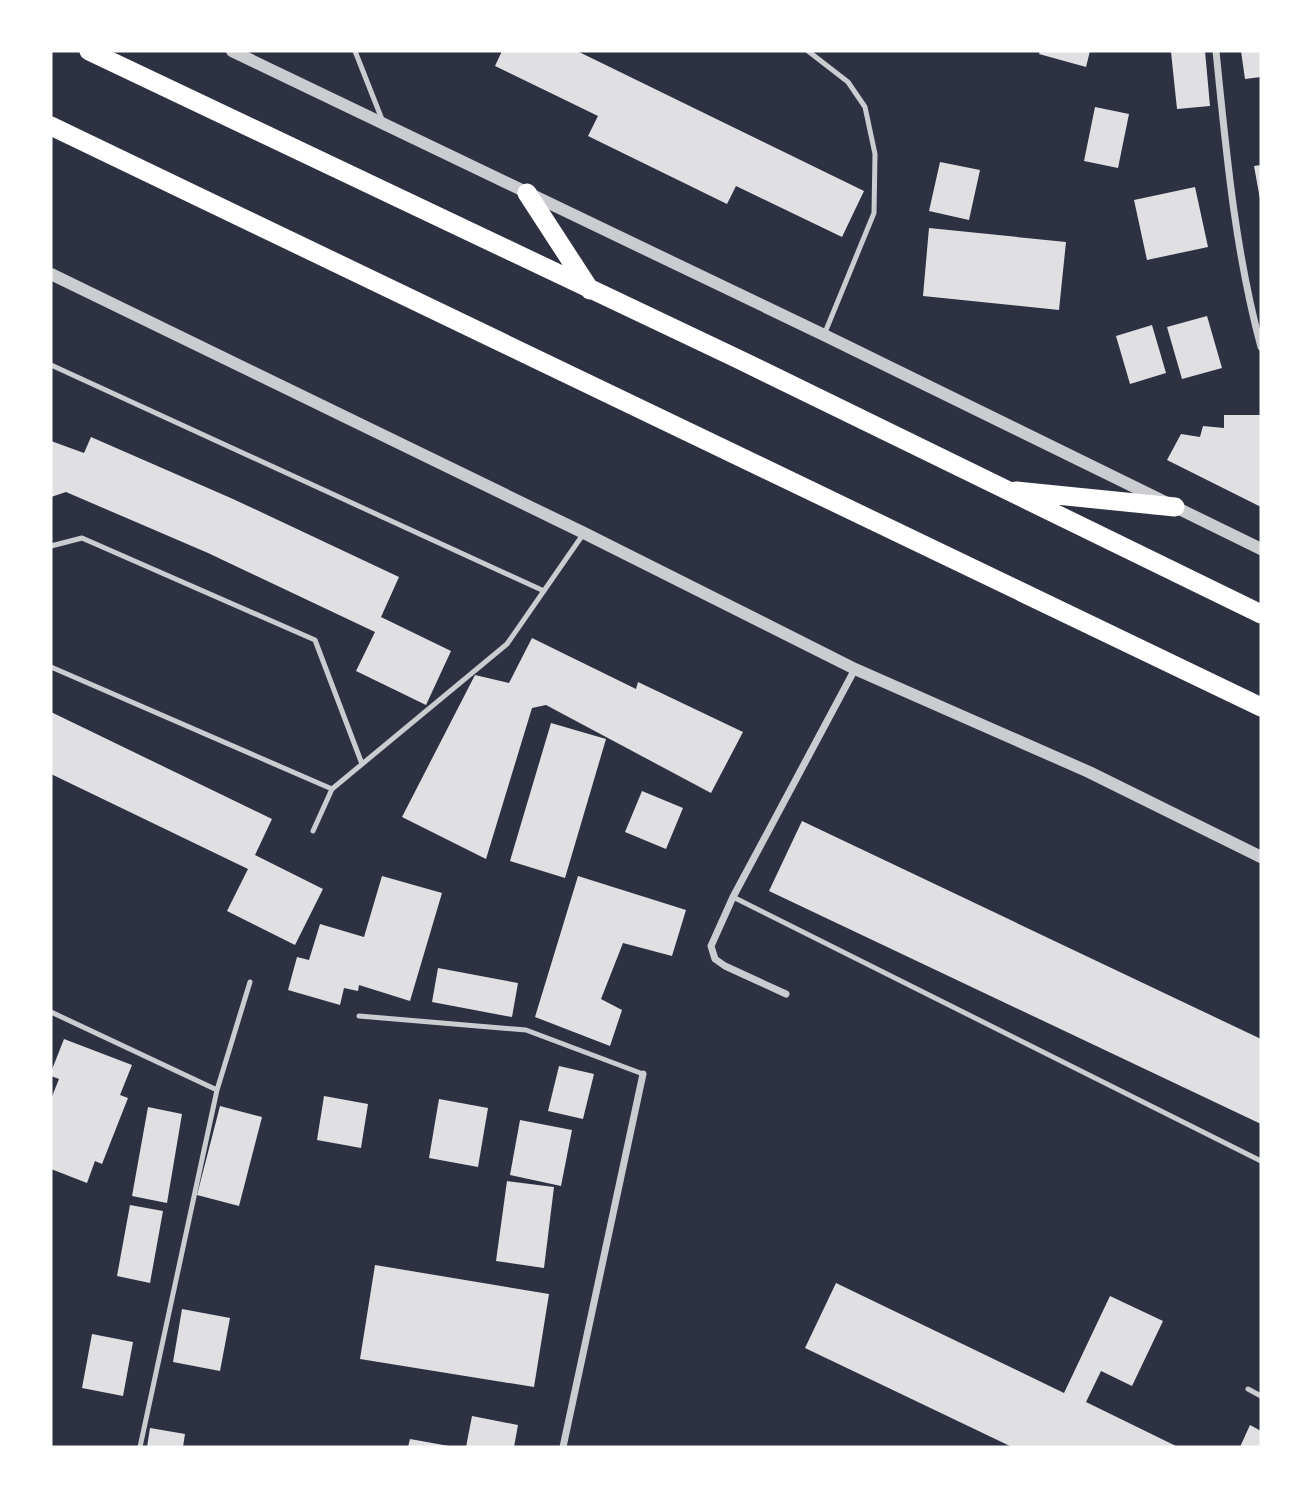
<svg xmlns="http://www.w3.org/2000/svg" width="1312" height="1498" viewBox="0 0 1312 1498" font-family="Commissioner,sans-serif">
  <rect width="100%" height="100%" fill="#2d3142"/>
  <path fill="#e0e0e3" d="M502,51H577L864,191L842,237L736,186L727,204L588,136L598,116L495,66Z
    M1040,51H1090L1086,67L1039,54Z
    M1205,51L1210,106L1177,109L1171,52Z
    M1241,51H1261V77L1245,79Z
    M1095,107L1129,114L1118,168L1084,161Z
    M940,162L980,170L969,220L929,211Z
    M1261,165V199H1260L1254,166Z
    M1195,187L1208,247L1147,260L1134,200Z
    M929,228L1066,242L1059,310L923,296Z
    M1207,316L1222,368L1182,379L1167,327Z
    M1152,325L1166,373L1130,384L1116,336Z
    M1224,415H1261V507L1167,460L1181,434L1200,437L1203,426L1224,428Z
    M91,437L233,499L399,577L381,617L451,651L426,705L356,671L375,632L208,553L66,492L51,497V441L84,453Z
    M532,638L636,689L638,682L743,732L711,793L546,705L532,708L486,859L402,817L475,675L509,683Z
    M51,712L272,819L255,855L323,889L295,945L227,911L248,869L51,774Z
    M551,723L606,739L565,878L510,861Z
    M642,791L683,808L666,849L625,832Z
    M802,821L1261,1039V1124L769,891Z
    M382,876L442,893L410,1001L359,985L358,991L344,988L340,1005L288,990L297,957L309,960L320,924L364,937Z
    M578,876L686,910L672,956L623,943L601,999L622,1010L610,1046L535,1017Z
    M438,968L518,983L512,1017L432,1002Z
    M64,1039L132,1065L120,1095L128,1098L102,1164L95,1161L87,1183L51,1169V1099L59,1079L51,1076V1072Z
    M559,1066L594,1074L583,1119L548,1111Z
    M324,1096L368,1104L361,1148L317,1140Z
    M439,1099L488,1108L478,1167L429,1158Z
    M220,1106L262,1117L239,1206L197,1195Z
    M148,1107L182,1114L167,1203L132,1196Z
    M520,1120L572,1130L561,1186L510,1175Z
    M507,1181L554,1187L544,1268L496,1261Z
    M130,1205L163,1211L150,1283L117,1276Z
    M375,1265L549,1294L534,1387L360,1359Z
    M836,1283L1064,1393L1110,1296L1163,1321L1132,1386L1101,1371L1086,1402L1178,1447H1012L805,1348Z
    M182,1309L230,1318L220,1371L173,1362Z
    M92,1334L133,1342L123,1396L82,1388Z
    M472,1416L518,1425L514,1447H466Z
    M1250,1425L1261,1431V1447H1240Z
    M150,1428L185,1434L183,1447H147Z
    M410,1439L449,1446V1447H408Z"/>
  <g fill="none" stroke-linecap="round" stroke-linejoin="round">
    <path stroke="#caccd0" stroke-width="5" d="M355,51L383,122
      M808,51L848,82L865,107L875,154L874,213L824,335
      M51,365L544,591
      M51,546L82,538L315,640L362,764
      M51,667L332,789
      M313,831L332,789L507,644L584,533
      M733,897L1261,1161
      M51,1012L217,1090
      M359,1016L526,1030L643,1074
      M1248,1389L1261,1396
      M140,1447L217,1090L250,982"/>
    <path stroke="#caccd0" stroke-width="7" d="M1216,51C1226,150 1235,251 1261,347
      M786,994L725,966L715,959L711,946L733,897L855,669
      M563,1447L643,1074"/>
    <path stroke="#caccd0" stroke-width="12" d="M232,51L824,335L1261,549
      M51,274L584,533L855,669L1089,772L1261,857"/>
    <path stroke="#fff" stroke-width="19" d="M89,51L736,358L1261,614
      M51,126L1261,707
      M527,193L590,290
      M1016,491L1175,507"/>
  </g>
  <rect width="1312" height="1498" fill="none" stroke="#ffffff" stroke-width="105"/>
</svg>
